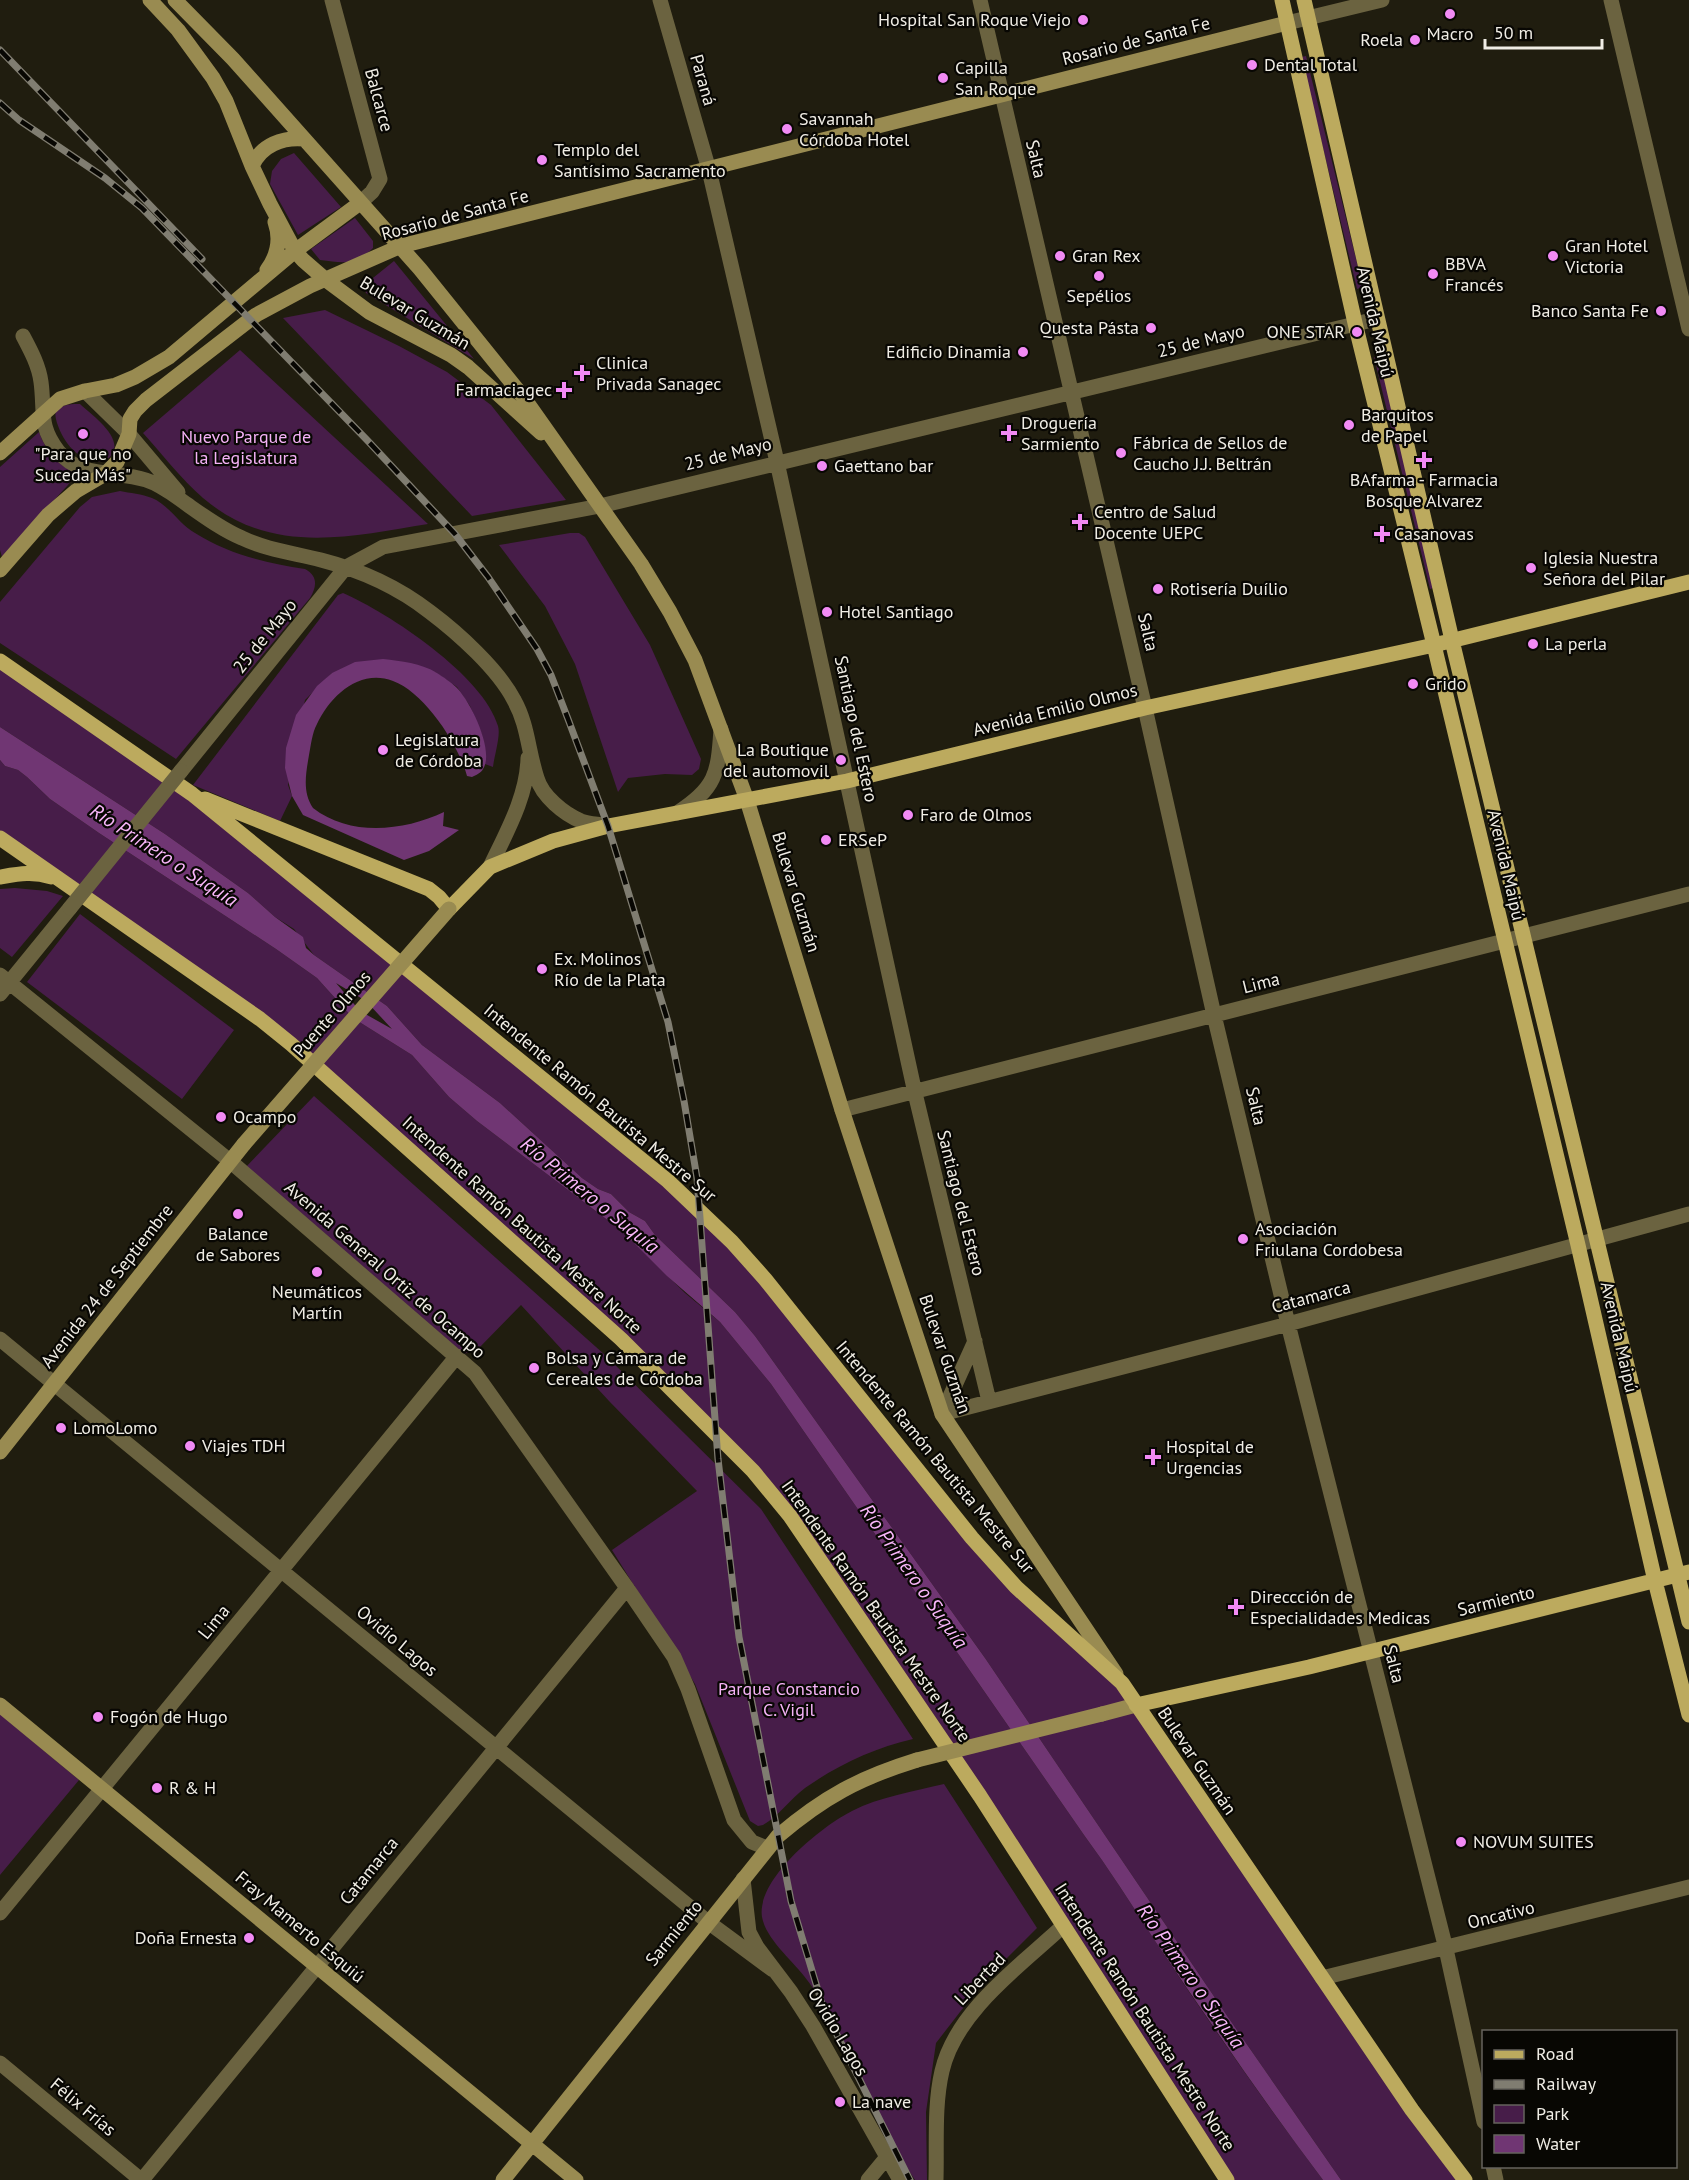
<svg xmlns="http://www.w3.org/2000/svg" width="1689" height="2180" viewBox="0 0 1689 2180" font-family="'PT Sans',sans-serif">
  <rect width="100%" height="100%" fill="#201d0f"/>
  <path fill="#471d49" d="M1306,56L1363,287L1357,289L1301,57Z
    M294,153L341,207L298,235L270,184L272,171L281,159Z
    M355,218L373,241V248C354,266 344,263 320,260L311,249Z
    M394,261L474,359L366,293L363,286Z
    M325,310L399,346L447,372L491,405L566,500L472,516L283,318Z
    M240,350L428,524C348,537 271,556 203,498C181,479 162,454 143,433Z
    M1379,356L1436,587L1430,589L1374,357Z
    M80,404C94,417 132,443 105,461C81,465 64,444 57,423C56,419 54,414 57,410C63,404 73,404 80,404Z
    M39,432C46,452 59,466 78,474L2,557L0,550V467Z
    M120,491C130,493 142,494 152,498C169,505 179,524 195,533C228,554 266,563 305,569C318,576 317,586 310,598L176,759L0,643V602L80,507L92,497Z
    M570,533H579L585,537L650,645L701,759L699,769L692,775L665,774L628,778L618,792L575,664L545,606L499,545Z
    M343,593C389,613 484,676 498,726C501,735 494,757 493,767L485,764L482,735L470,706L457,687L435,672L332,673L305,700L288,785L292,796L280,821L193,785L338,595Z
    M0,661L192,794L732,1242L972,1538L1122,1683L1465,2180H1341L1230,2020L985,1658L755,1336L735,1312L655,1235L645,1221L629,1212L611,1194L598,1189L582,1178L500,1103L422,1045L387,1006L314,955L294,929L275,917L248,893L165,834L0,727Z
    M0,760L5,766L18,770L27,777L50,799L99,833L276,949L317,978L353,1018L412,1055L449,1097L477,1121L622,1231L685,1293L720,1322L771,1384L1084,1835C1109,1869 1132,1905 1155,1941C1209,2022 1264,2102 1323,2180H1227L980,1796L753,1471L291,1044L0,838Z
    M15,888L47,891L63,896L12,957L0,948V889Z
    M80,914L234,1030L182,1099L27,982Z
    M314,1096L605,1355L761,1509L913,1739C874,1748 838,1765 805,1788C790,1799 779,1816 763,1825L758,1826L750,1821L695,1684L612,1550L697,1491L609,1401L521,1305L478,1349L457,1356L244,1169Z
    M0,1714L79,1780L0,1875Z
    M944,1784L1037,1928L984,1981L936,2043L926,2112L927,2180H915L905,2165C888,2131 871,2097 854,2063C839,2033 825,2002 804,1976C791,1959 766,1939 762,1917C756,1879 822,1826 852,1811C879,1797 915,1791 944,1784Z"/>
  <path fill="#703673" fill-rule="evenodd" d="M383,659C401,661 421,663 437,673C443,677 451,682 456,687C470,700 495,751 483,769C481,773 476,775 472,777L467,776C459,745 424,692 393,681C360,668 330,696 317,724C312,733 311,745 309,755C306,773 302,792 313,808C350,837 404,831 444,812L443,826L459,830L429,851L404,860L303,815L292,796L285,768L286,748L296,715L317,686L332,673L355,662Z
    M0,727L165,834L248,893L275,917L303,937L306,948L314,955L387,1006L422,1045L500,1103L582,1178L598,1189L611,1194L629,1212L645,1221L655,1235L735,1312L755,1336L985,1658L1230,2020L1341,2180H1323C1264,2102 1210,2022 1155,1941C1132,1905 1109,1869 1084,1835L771,1384L720,1322L667,1276L622,1231L477,1121L449,1097L412,1055L353,1018L317,978L276,949L99,833L50,799L27,777L18,770L5,766L0,760ZM336,983L366,1001L392,1029L360,1011Z"/>
  <g fill="none" stroke-linecap="round" stroke-linejoin="round">
    <path stroke="#6b6340" stroke-width="15" d="M332,0L380,179L372,192L360,203
      M660,0L709,170L777,462L915,1093L989,1401
      M980,0L1145,708L1214,1015L1288,1324L1446,1949L1484,2122
      M1611,0L1689,329
      M1287,23L1382,0
      M23,336C31,351 39,366 41,382C45,411 38,425 58,451C80,479 116,470 146,480C162,485 175,496 188,505C205,517 223,530 242,538C267,550 294,553 321,560C360,570 398,587 430,612C458,633 498,669 514,700C528,725 528,751 537,778C542,796 564,814 581,821C589,824 599,824 608,826
      M85,391L129,434L178,492
      M181,771L346,567L383,547L600,506L1376,319
      M677,813C716,788 718,774 721,729
      M490,867C506,833 527,797 528,758
      M0,975L230,1161L475,1373L627,1588L674,1657L688,1689L734,1820L752,1842L767,1848
      M0,994L70,908
      M842,1110L1689,894
      M0,1339L708,1922L773,1970
      M942,1414L1288,1324L1689,1214
      M942,1414L975,1341
      M743,1879L749,1932L757,1947L791,1992L813,2026L900,2180
      M0,1913L457,1356
      M1322,1978L1689,1887
      M0,2063L141,2180
      M1493,2166L1496,2180
      M142,2180L627,1588
      M868,2180L887,2157
      M936,2180C937,2144 934,2105 942,2071C956,2011 1020,1966 1063,1926"/>
    <path stroke="#998b51" stroke-width="15" d="M150,0L178,30L213,78L226,101L252,166L270,204L295,251L303,260L326,280L369,312L451,355L468,367L541,433
      M175,0L233,59L420,269L524,398L641,564L670,612L695,660L747,800L842,1110L942,1414L1116,1674
      M252,166C261,145 283,137 304,139
      M267,270C278,255 281,239 275,222
      M0,453L60,399L85,391L116,385L135,377L169,357L295,251L360,203
      M0,570L48,515L76,491L105,474L117,462L129,434L130,419L135,411L146,400L256,315L310,286L401,246L1287,23
      M0,1452L244,1144
      M0,1705L576,2180
      M1102,1714L1136,1705
      M503,2180L778,1836C824,1797 859,1778 917,1760"/>
    <path stroke="#bcaa5e" stroke-width="15" d="M1282,0L1355,323L1434,645L1578,1245L1655,1581L1689,1715
      M1304,0L1455,653L1689,1622
      M0,661L192,794L668,1181L732,1242L765,1279L972,1538L1016,1587L1122,1683L1412,2110L1465,2180
      M205,799L429,889L439,897L449,909L490,867L553,841L608,826L847,781L1145,708L1434,645L1689,582
      M0,838L260,1019L291,1044L621,1339L753,1471L790,1516L980,1796L1227,2180
      M0,877C18,874 33,871 51,877
      M1136,1705L1309,1667L1689,1572"/>
    <defs>
      <path id="rail" d="M0,50L202,259
        M0,103L19,120L105,178L142,208L367,440L455,534L488,577L537,649L551,675L568,719L608,826L668,1022L684,1101L697,1178L718,1459L739,1637L791,1901L823,2007L910,2180"/>
    </defs>
    <use href="#rail" stroke="#807d71" stroke-width="7"/>
    <use href="#rail" stroke="#080703" stroke-width="4.5" stroke-dasharray="14" stroke-linecap="butt"/>
    <path stroke="#6b6340" stroke-width="15" d="M70,908L181,771"/>
    <path stroke="#998b51" stroke-width="15" d="M244,1144L449,909
      M917,1760L1102,1714"/>
  </g>
  <g fill="#f18af4" stroke="#080703" stroke-width="2">
    <circle cx="1450" cy="14" r="6"/>
    <circle cx="1083" cy="20" r="6"/>
    <circle cx="1415" cy="40" r="6"/>
    <circle cx="1252" cy="65" r="6"/>
    <circle cx="943" cy="78" r="6"/>
    <circle cx="787" cy="129" r="6"/>
    <circle cx="542" cy="160" r="6"/>
    <circle cx="1060" cy="256" r="6"/>
    <circle cx="1553" cy="256" r="6"/>
    <circle cx="1433" cy="274" r="6"/>
    <circle cx="1099" cy="276" r="6"/>
    <circle cx="1661" cy="311" r="6"/>
    <circle cx="1151" cy="328" r="6"/>
    <circle cx="1357" cy="332" r="6"/>
    <circle cx="1023" cy="352" r="6"/>
    <path d="M579 364h6v6h6v6h-6v6h-6v-6h-6v-6h6z"/>
    <path d="M561 381h6v6h6v6h-6v6h-6v-6h-6v-6h6z"/>
    <circle cx="1349" cy="425" r="6"/>
    <path d="M1006 424h6v6h6v6h-6v6h-6v-6h-6v-6h6z"/>
    <circle cx="83" cy="434" r="6"/>
    <circle cx="1121" cy="453" r="6"/>
    <path d="M1421 451h6v6h6v6h-6v6h-6v-6h-6v-6h6z"/>
    <circle cx="822" cy="466" r="6"/>
    <path d="M1077 513h6v6h6v6h-6v6h-6v-6h-6v-6h6z"/>
    <path d="M1379 525h6v6h6v6h-6v6h-6v-6h-6v-6h6z"/>
    <circle cx="1531" cy="568" r="6"/>
    <circle cx="1158" cy="589" r="6"/>
    <circle cx="827" cy="612" r="6"/>
    <circle cx="1533" cy="644" r="6"/>
    <circle cx="1413" cy="684" r="6"/>
    <circle cx="383" cy="750" r="6"/>
    <circle cx="841" cy="760" r="6"/>
    <circle cx="908" cy="815" r="6"/>
    <circle cx="826" cy="840" r="6"/>
    <circle cx="542" cy="969" r="6"/>
    <circle cx="221" cy="1117" r="6"/>
    <circle cx="238" cy="1214" r="6"/>
    <circle cx="1243" cy="1239" r="6"/>
    <circle cx="317" cy="1272" r="6"/>
    <circle cx="534" cy="1368" r="6"/>
    <circle cx="61" cy="1428" r="6"/>
    <circle cx="190" cy="1446" r="6"/>
    <path d="M1150 1448h6v6h6v6h-6v6h-6v-6h-6v-6h6z"/>
    <path d="M1233 1598h6v6h6v6h-6v6h-6v-6h-6v-6h6z"/>
    <circle cx="98" cy="1717" r="6"/>
    <circle cx="157" cy="1788" r="6"/>
    <circle cx="1461" cy="1842" r="6"/>
    <circle cx="249" cy="1938" r="6"/>
    <circle cx="840" cy="2102" r="6"/>
  </g>
  <g text-anchor="middle" stroke-width="4.5" stroke-linejoin="round" paint-order="stroke">
    <g font-size="18" fill="#f0ede5" stroke="#080703" text-anchor="start">
      <text x="1071" y="26" text-anchor="end">Hospital San Roque Viejo</text>
      <text x="1450" y="40" text-anchor="middle">Macro</text>
      <text x="1403" y="46" text-anchor="end">Roela</text>
      <text x="1264" y="71">Dental Total</text>
      <text x="955" y="74">Capilla<tspan x="955" dy="21">San Roque</tspan></text>
      <text x="799" y="125">Savannah<tspan x="799" dy="21">Córdoba Hotel</tspan></text>
      <text x="554" y="156">Templo del<tspan x="554" dy="21">Santísimo Sacramento</tspan></text>
      <text x="1565" y="252">Gran Hotel<tspan x="1565" dy="21">Victoria</tspan></text>
      <text x="1072" y="262">Gran Rex</text>
      <text x="1445" y="270">BBVA<tspan x="1445" dy="21">Francés</tspan></text>
      <text x="1099" y="302" text-anchor="middle">Sepélios</text>
      <text x="1649" y="317" text-anchor="end">Banco Santa Fe</text>
      <text x="1139" y="334" text-anchor="end">Questa Pásta</text>
      <text x="1345" y="338" text-anchor="end">ONE STAR</text>
      <text x="1011" y="358" text-anchor="end">Edificio Dinamia</text>
      <text x="596" y="369">Clinica<tspan x="596" dy="21">Privada Sanagec</tspan></text>
      <text x="552" y="396" text-anchor="end">Farmaciagec</text>
      <text x="1361" y="421">Barquitos<tspan x="1361" dy="21">de Papel</tspan></text>
      <text x="1021" y="429">Droguería<tspan x="1021" dy="21">Sarmiento</tspan></text>
      <text x="1133" y="449">Fábrica de Sellos de<tspan x="1133" dy="21">Caucho J.J. Beltrán</tspan></text>
      <text x="83" y="460" text-anchor="middle">"Para que no<tspan x="83" dy="21">Suceda Más"</tspan></text>
      <text x="834" y="472">Gaettano bar</text>
      <text x="1424" y="486" text-anchor="middle">BAfarma - Farmacia<tspan x="1424" dy="21">Bosque Alvarez</tspan></text>
      <text x="1094" y="518">Centro de Salud<tspan x="1094" dy="21">Docente UEPC</tspan></text>
      <text x="1394" y="540">Casanovas</text>
      <text x="1543" y="564">Iglesia Nuestra<tspan x="1543" dy="21">Señora del Pilar</tspan></text>
      <text x="1170" y="595">Rotisería Duílio</text>
      <text x="839" y="618">Hotel Santiago</text>
      <text x="1545" y="650">La perla</text>
      <text x="1425" y="690">Grido</text>
      <text x="395" y="746">Legislatura<tspan x="395" dy="21">de Córdoba</tspan></text>
      <text x="829" y="756" text-anchor="end">La Boutique<tspan x="829" dy="21">del automovil</tspan></text>
      <text x="920" y="821">Faro de Olmos</text>
      <text x="838" y="846">ERSeP</text>
      <text x="554" y="965">Ex. Molinos<tspan x="554" dy="21">Río de la Plata</tspan></text>
      <text x="233" y="1123">Ocampo</text>
      <text x="1255" y="1235">Asociación<tspan x="1255" dy="21">Friulana Cordobesa</tspan></text>
      <text x="238" y="1240" text-anchor="middle">Balance<tspan x="238" dy="21">de Sabores</tspan></text>
      <text x="317" y="1298" text-anchor="middle">Neumáticos<tspan x="317" dy="21">Martín</tspan></text>
      <text x="546" y="1364">Bolsa y Cámara de<tspan x="546" dy="21">Cereales de Córdoba</tspan></text>
      <text x="73" y="1434">LomoLomo</text>
      <text x="202" y="1452">Viajes TDH</text>
      <text x="1166" y="1453">Hospital de<tspan x="1166" dy="21">Urgencias</tspan></text>
      <text x="1250" y="1603">Direccción de<tspan x="1250" dy="21">Especialidades Medicas</tspan></text>
      <text x="110" y="1723">Fogón de Hugo</text>
      <text x="169" y="1794">R &amp; H</text>
      <text x="1473" y="1848">NOVUM SUITES</text>
      <text x="237" y="1944" text-anchor="end">Doña Ernesta</text>
      <text x="852" y="2108">La nave</text>
    </g>
    <g font-size="18" fill="#f0ede5" stroke="#080703">
      <text transform="translate(1136 41) rotate(-14)" y="6">Rosario de Santa Fe</text>
      <text transform="translate(703 80) rotate(74)" y="6">Paraná</text>
      <text transform="translate(379 100) rotate(75)" y="6">Balcarce</text>
      <text transform="translate(1036 159) rotate(77)" y="6">Salta</text>
      <text transform="translate(455 215) rotate(-15)" y="6">Rosario de Santa Fe</text>
      <text transform="translate(415 313) rotate(31)" y="6">Bulevar Guzmán</text>
      <text transform="translate(1375 322) rotate(77)" y="6">Avenida Maipú</text>
      <text transform="translate(1201 341) rotate(-14)" y="6">25 de Mayo</text>
      <text transform="translate(728 454) rotate(-14)" y="6">25 de Mayo</text>
      <text transform="translate(1148 632) rotate(77)" y="6">Salta</text>
      <text transform="translate(265 636) rotate(-51)" y="6">25 de Mayo</text>
      <text transform="translate(1055 710) rotate(-14)" y="6">Avenida Emilio Olmos</text>
      <text transform="translate(856 729) rotate(78)" y="6">Santiago del Estero</text>
      <text transform="translate(1506 865) rotate(77)" y="6">Avenida Maipú</text>
      <text transform="translate(796 892) rotate(73)" y="6">Bulevar Guzmán</text>
      <text transform="translate(1261 983) rotate(-14)" y="6">Lima</text>
      <text transform="translate(332 1014) rotate(-49)" y="6">Puente Olmos</text>
      <text transform="translate(600 1103) rotate(40)" y="6">Intendente Ramón Bautista Mestre Sur</text>
      <text transform="translate(1256 1106) rotate(77)" y="6">Salta</text>
      <text transform="translate(961 1203) rotate(76)" y="6">Santiago del Estero</text>
      <text transform="translate(522 1225) rotate(42)" y="6">Intendente Ramón Bautista Mestre Norte</text>
      <text transform="translate(385 1270) rotate(41)" y="6">Avenida General Ortiz de Ocampo</text>
      <text transform="translate(107 1286) rotate(-52)" y="6">Avenida 24 de Septiembre</text>
      <text transform="translate(1311 1297) rotate(-15)" y="6">Catamarca</text>
      <text transform="translate(1619 1337) rotate(77)" y="6">Avenida Maipú</text>
      <text transform="translate(945 1354) rotate(71)" y="6">Bulevar Guzmán</text>
      <text transform="translate(935 1457) rotate(50)" y="6">Intendente Ramón Bautista Mestre Sur</text>
      <text transform="translate(1496 1601) rotate(-14)" y="6">Sarmiento</text>
      <text transform="translate(876 1611) rotate(55)" y="6">Intendente Ramón Bautista Mestre Norte</text>
      <text transform="translate(214 1622) rotate(-51)" y="6">Lima</text>
      <text transform="translate(397 1641) rotate(40)" y="6">Ovidio Lagos</text>
      <text transform="translate(1394 1664) rotate(76)" y="6">Salta</text>
      <text transform="translate(1197 1761) rotate(56)" y="6">Bulevar Guzmán</text>
      <text transform="translate(369 1871) rotate(-51)" y="6">Catamarca</text>
      <text transform="translate(1501 1915) rotate(-14)" y="6">Oncativo</text>
      <text transform="translate(300 1927) rotate(40)" y="6">Fray Mamerto Esquiú</text>
      <text transform="translate(674 1933) rotate(-51)" y="6">Sarmiento</text>
      <text transform="translate(980 1979) rotate(-46)" y="6">Libertad</text>
      <text transform="translate(1145 2017) rotate(57)" y="6">Intendente Ramón Bautista Mestre Norte</text>
      <text transform="translate(838 2032) rotate(59)" y="6">Ovidio Lagos</text>
      <text transform="translate(83 2107) rotate(40)" y="6">Félix Frías</text>
    </g>
    <g font-size="18" fill="#f5b2f7" stroke="#080703">
      <text x="246" y="443">Nuevo Parque de<tspan x="246" dy="21">la Legislatura</tspan></text>
      <text x="789" y="1695">Parque Constancio<tspan x="789" dy="21">C. Vigil</tspan></text>
    </g>
    <g font-size="20" font-style="italic" fill="#f9b6fa" stroke="#080703">
      <text transform="translate(164 855) rotate(33)" y="7">Río Primero o Suquía</text>
      <text transform="translate(590 1195) rotate(39)" y="7">Río Primero o Suquía</text>
      <text transform="translate(914 1576) rotate(55)" y="7">Río Primero o Suquía</text>
      <text transform="translate(1191 1976) rotate(55)" y="7">Río Primero o Suquía</text>
    </g>
  </g>
  <rect x="1482" y="2030" width="195" height="138" fill="#080703" stroke="#65635d" stroke-width="1.5"/>
  <rect x="1494" y="2050" width="30" height="9" fill="#bcaa5e" stroke="#65635d" stroke-width="1.5"/>
  <text x="1536" y="2060" font-size="18" fill="#f0ede5">Road</text>
  <rect x="1494" y="2080" width="30" height="9" fill="#807d71" stroke="#65635d" stroke-width="1.5"/>
  <text x="1536" y="2090" font-size="18" fill="#f0ede5">Railway</text>
  <rect x="1494" y="2105" width="30" height="18" fill="#471d49" stroke="#65635d" stroke-width="1.5"/>
  <text x="1536" y="2120" font-size="18" fill="#f0ede5">Park</text>
  <rect x="1494" y="2135" width="30" height="18" fill="#703673" stroke="#65635d" stroke-width="1.5"/>
  <text x="1536" y="2150" font-size="18" fill="#f0ede5">Water</text>
  <path d="M1485 39v9h117v-9" fill="none" stroke="#f0ede5" stroke-width="3"/>
  <text x="1494" y="39" font-size="18" fill="#f0ede5" stroke="#080703" stroke-width="4.5" paint-order="stroke">50 m</text>
</svg>
